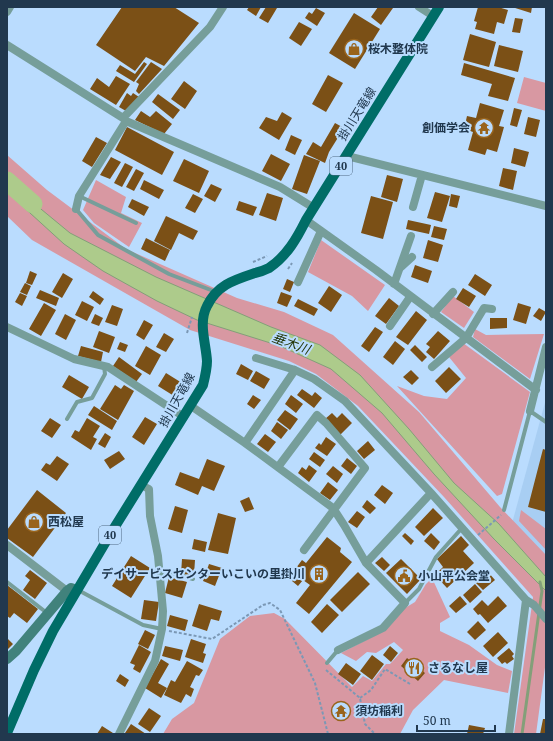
<svg xmlns="http://www.w3.org/2000/svg" width="553" height="741" viewBox="0 0 553 741" font-family="'Noto Serif','Noto Sans JP',serif">
  <rect width="100%" height="100%" fill="#badcfe"/>
  <path fill="#a8cef3" d="M546,399V562L511,527Z"/>
  <path fill="#d898a2" d="M524,77L546,83V111L517,103Z
    M7,155L47,190L126,249L237,298L284,312L333,335L419,412L500,507L546,555V660L536,734H514L533,597L444,497L358,406L316,374L289,361L190,330L32,240L7,216Z
    M96,180L126,197L121,213L142,223L129,247L94,223L83,210Z
    M321,240L385,285L368,311L352,296L308,272Z
    M453,296L474,312L464,328L441,312Z
    M475,329L486,335L544,334L530,379L473,337Z
    M463,343L530,392L502,494L497,496L397,386L424,396L447,399L466,378L449,357Z
    M521,510L546,529V550L519,521Z
    M432,578L450,617L440,623V631L469,645L497,665L512,671L508,693L444,680L413,710L400,734H163L172,719L194,703L220,639L250,616L274,613L285,619L352,687L363,676L372,681L386,664H390L403,650L394,642L376,653L367,652L356,661L341,653L384,631L405,608L415,602L426,584Z"/>
  <path fill="#adcb8b" stroke="#839f79" d="M7,181L70,233L156,277L271,327L320,345L360,375L409,429L454,483L499,524L546,577V591L494,539L434,474L382,413L331,369L280,346L197,320L157,301L103,271L64,244L7,192Z"/>
  <g fill="none" stroke-linecap="round" stroke-linejoin="round">
    <path stroke="#839f79" stroke-width="3" d="M522,734L542,591L540,582"/>
    <path stroke="#adcb8b" stroke-width="19" d="M7,181L33,204"/>
  </g>
  <path fill="#7b5016" d="M122,7H174L199,23L164,66L146,57L135,71L96,45Z
    M249,7H261L256,16L247,10Z
    M266,7H275L277,8L268,23L259,18Z
    M378,7H391L393,8L381,25L371,17Z
    M478,7H498L508,10L504,24L497,22L494,34L475,29L477,22L474,21Z
    M512,7H532L531,13Z
    M316,8L325,13L317,26L305,18L309,12L312,14Z
    M354,13L380,29L355,69L329,53Z
    M515,18L523,19L520,33L512,32Z
    M299,22L312,29L301,46L289,38Z
    M470,34L496,42L489,67L463,60Z
    M499,45L523,51L518,72L494,66Z
    M144,62L147,64L134,82L116,71L120,65L135,74Z
    M151,62L162,69L139,94L136,91L139,84L136,82Z
    M464,63L515,78L508,101L488,96L492,84L461,75Z
    M328,75L343,83L326,112L312,104Z
    M116,76L130,84L116,105L90,89L97,78L109,87Z
    M184,81L197,91L185,109L171,99Z
    M127,93L131,96L133,93L139,97L126,111L119,107Z
    M158,94L180,110L173,119L152,102Z
    M480,103L504,110L499,126L504,127L497,152L487,149L485,155L468,150L473,132L464,129L467,116L476,118Z
    M514,108L522,110L517,127L510,125Z
    M141,111L150,117L156,111L172,124L164,134L135,120Z
    M282,112L292,118L279,140L259,128L266,117L277,121Z
    M528,117L540,120L536,137L524,134Z
    M335,123L344,128L329,152L325,163L306,154L313,142L321,147Z
    M127,127L174,152L162,175L115,150Z
    M291,135L302,140L295,155L285,150Z
    M96,137L107,143L92,167L82,161Z
    M514,148L529,152L525,167L511,163Z
    M271,154L290,164L281,181L262,171Z
    M304,155L320,161L307,194L292,189Z
    M111,157L121,162L110,179L100,175Z
    M184,159L209,171L199,193L173,181Z
    M125,163L133,167L122,187L114,183Z
    M503,168L517,171L513,190L499,186Z
    M136,169L144,173L134,191L126,187Z
    M387,175L403,179L397,202L381,197Z
    M144,180L164,190L159,199L140,189Z
    M211,184L222,189L215,202L204,196Z
    M435,192L450,196L442,222L427,218Z
    M267,193L283,198L276,221L259,215Z
    M193,194L203,199L195,213L185,208Z
    M451,194L460,196L457,208L449,206Z
    M371,196L393,202L383,239L361,233Z
    M132,199L149,207L144,216L128,207Z
    M239,201L257,207L253,216L236,210Z
    M166,216L198,231L193,240L179,233L171,250L154,241Z
    M408,220L431,225L429,234L406,229Z
    M434,226L447,229L444,240L431,237Z
    M146,238L170,250L165,261L141,249Z
    M428,240L443,245L438,262L423,258Z
    M415,265L432,271L428,283L411,277Z
    M30,271L37,274L32,285L26,283Z
    M63,273L73,279L62,298L52,292Z
    M475,274L492,285L485,296L468,285Z
    M287,279L294,282L290,292L283,289Z
    M25,283L31,286L27,295L20,292Z
    M329,286L342,295L331,312L318,303Z
    M463,288L476,296L469,307L456,299Z
    M40,290L59,298L56,306L36,298Z
    M93,291L104,299L100,305L89,297Z
    M281,292L292,296L287,307L277,303Z
    M20,293L27,296L22,306L15,302Z
    M389,298L399,306L386,324L375,316Z
    M298,299L318,309L314,316L294,306Z
    M82,301L94,307L87,321L75,315Z
    M44,303L56,310L41,336L29,329Z
    M518,303L531,307L526,324L513,320Z
    M112,305L123,309L117,326L105,322Z
    M539,308L546,312L541,321L533,316Z
    M416,311L427,320L408,345L396,337Z
    M65,314L76,320L66,340L55,334Z
    M95,314L103,318L99,326L91,323Z
    M490,318H507V328L490,329Z
    M144,320L153,325L144,340L136,335Z
    M375,327L383,332L369,352L361,346Z
    M99,331L115,337L109,353L93,347Z
    M438,331L450,341L434,359L426,352L430,347L426,344Z
    M164,333L174,339L166,352L156,347Z
    M395,341L405,349L393,365L383,357Z
    M120,342L128,345L125,352L117,349Z
    M415,345L427,357L422,362L410,350Z
    M81,346L103,352L101,362L78,356Z
    M146,346L161,355L150,375L135,366Z
    M119,357L142,374L136,382L113,366Z
    M241,364L253,371L248,380L236,374Z
    M449,367L461,379L446,393L435,381Z
    M411,370L419,378L412,385L403,377Z
    M256,371L270,379L264,389L250,381Z
    M166,373L182,383L174,396L158,386Z
    M69,375L89,387L82,399L62,387Z
    M115,385L121,389L124,385L134,391L118,420L100,409Z
    M302,389L312,396L315,392L322,398L314,408L297,395Z
    M253,395L261,400L254,409L247,404Z
    M291,395L303,404L296,413L285,404Z
    M94,406L117,421L112,430L88,415Z
    M285,410L298,419L290,430L277,420Z
    M332,413L337,418L342,413L352,423L340,435L325,419Z
    M145,417L157,424L144,445L132,437Z
    M50,418L61,425L52,438L41,431Z
    M87,418L100,426L93,437L97,439L91,450L71,437L75,430L79,432Z
    M277,422L288,430L281,439L271,431Z
    M105,433L111,437L105,448L98,444Z
    M265,434L276,442L268,452L257,444Z
    M326,437L336,444L327,456L315,448L319,443L321,445Z
    M368,441L375,450L364,459L357,451Z
    M543,449L546,450V512L528,507Z
    M119,451L125,459L110,469L104,460Z
    M314,452L325,460L320,467L309,459Z
    M57,456L69,464L57,481L41,470L46,463L50,465Z
    M347,458L357,466L351,474L341,466Z
    M207,459L225,466L214,491L202,486L198,495L175,485L180,472L199,479Z
    M309,465L317,471L309,482L298,473L302,467L306,470Z
    M333,466L343,474L337,483L326,474Z
    M328,482L338,490L330,500L320,493Z
    M382,485L393,493L385,504L374,495Z
    M37,490L66,513L33,557L7,538V530Z
    M249,497L254,509L245,512L240,501Z
    M367,500L376,508L370,514L362,507Z
    M175,506L188,510L182,533L168,529Z
    M433,508L443,518L424,536L415,527Z
    M357,511L365,517L357,528L348,522Z
    M218,513L236,518L228,554L208,550Z
    M405,533L414,541L411,545L402,536Z
    M431,533L440,542L434,550L424,541Z
    M461,536L469,545L463,551L474,563L447,588L435,575L443,567L437,559Z
    M327,537L341,548L340,552L352,562L309,614L296,603L310,585L303,580L298,586L292,581L297,576L293,572L302,560L306,563Z
    M194,539L207,542L205,552L192,549Z
    M131,556L150,568L131,598L112,586Z
    M382,557L390,565L384,571L375,563Z
    M182,559L195,560L194,575L181,574Z
    M401,559L421,579L407,594L386,573Z
    M209,564L222,568L215,586L203,581Z
    M30,570L47,583L35,599L23,590L30,580L25,576Z
    M358,572L370,584L342,612L330,600Z
    M488,572L495,580L483,590L476,583Z
    M169,577L187,582L182,598L165,593Z
    M475,584L482,592L470,603L463,595Z
    M7,585L38,609L27,623L14,613L10,618L7,616Z
    M460,596L467,604L456,613L449,606Z
    M498,596L507,606L488,623L480,614L478,615L473,609L482,600L488,606Z
    M144,600L159,602L156,621L141,619Z
    M199,604L222,611L219,621L211,619L207,631L192,626Z
    M327,604L339,615L322,633L311,622Z
    M170,615L188,620L185,631L167,626Z
    M478,621L486,630L475,640L467,632Z
    M145,630L155,635L148,649L138,644Z
    M498,632L508,643L493,657L483,646Z
    M7,638L13,644L7,650Z
    M191,639L206,644L203,653L206,654L203,663L185,657Z
    M139,645L151,652L140,673L133,669L135,665L130,663Z
    M165,646L183,650L180,661L162,656Z
    M390,646L398,653L391,662L383,655Z
    M509,648L514,654L512,656L514,659L507,664L505,662L502,664L497,658Z
    M372,655L384,664L372,680L360,671Z
    M407,658L425,673L418,681L401,666Z
    M161,659L169,664L158,683L167,688L161,698L145,688Z
    M187,661L203,670L199,676L196,675L190,687L194,689L191,697L186,694L181,703L164,695L171,680L175,682Z
    M346,663L361,674L353,685L338,674Z
    M120,674L129,680L125,687L116,681Z
    M149,708L161,716L150,732L138,724Z
    M543,719H546V734H540Z
    M131,724L146,734L125,733Z
    M469,725L485,728L483,734H467Z
    M102,726L113,733L112,734H97Z"/>
  <g fill="none" stroke-linecap="round" stroke-linejoin="round">
    <path stroke="#7b98b5" stroke-width="2" stroke-dasharray="3 2" stroke-linecap="butt" d="M253,262L267,256
      M288,269L292,263
      M187,333L192,317
      M478,535L501,515
      M169,631L212,639L263,605L270,603L280,610L315,683L328,734
      M326,670L360,698L365,724L375,734
      M360,698L371,690L385,669L410,684"/>
    <path stroke="#769e9a" stroke-width="4" d="M79,196L136,223
      M76,209L98,235L169,274L216,292
      M67,419L77,402L92,398L105,374L104,366
      M504,510L530,411L546,422
      M159,569L193,579
      M7,582L47,613
      M78,590L143,625L162,629
      M405,603L419,589L436,557L462,528
      M327,663L338,650"/>
    <path stroke="#769e9a" stroke-width="8" d="M419,7L433,16
      M7,12L10,7
      M7,45L123,118L126,121L280,187L314,208
      M123,118L210,27L223,7
      M347,156L546,206
      M413,207L422,175
      M76,209L79,196L126,121
      M306,220L376,270L536,390
      M401,267L412,257
      M298,282L321,231
      M394,284L411,236
      M433,314L453,292
      M390,326L410,297
      M7,327L74,359L108,367L184,417
      M256,358L295,370L314,379L345,401L431,493L526,600L534,605L546,619
      M432,367L466,338L484,308L492,309
      M295,370L245,443L333,508L344,525L366,563L405,603L383,628L338,650
      M191,406L245,443
      M530,411L546,347
      M278,467L317,415L326,423L365,468L304,550
      M7,545L67,591
      M366,563L431,493
      M119,734L155,661L162,629L163,611L158,556L150,516L149,489L141,485
      M509,734L526,600"/>
    <path stroke="#41827c" stroke-width="10" d="M7,659L16,651L67,591L71,588L77,590"/>
    <path stroke="#006d67" stroke-width="10" d="M7,733L34,670L53,631L111,533L203,385C205,377 207,369 207,361C206,343 198,323 207,306C217,285 234,280 255,273C260,272 265,270 269,268C287,256 297,238 306,220L439,7"/>
  </g>
  <defs>
    <symbol id="shop-ring" viewBox="-11 -11 22 22"><circle r="9.5" fill="#badcfe" stroke="#99641c" stroke-width="1.5"/><path d="M-5-2.5h2.3a2.7 3.5 0 0 1 5.4 0H5L5.5 6h-11ZM-1.5-2.5h3a1.5 2.3 0 0 0-3 0Z" fill="#99641c"/></symbol>
    <symbol id="temple-ring" viewBox="-11 -11 22 22"><circle r="9.5" fill="#badcfe" stroke="#99641c" stroke-width="1.5"/><path d="M0-6L5-2H3V0L6.5 2.5H4V6H1.5V3h-3V6H-4V2.5H-6.5L-3 0V-2H-5Z" fill="#99641c"/></symbol>
    <symbol id="building-ring" viewBox="-11 -11 22 22"><circle r="9.5" fill="#badcfe" stroke="#99641c" stroke-width="1.5"/><path d="M-4-6H4V6H1V3H-1V6H-4ZM-2.5-4.3h1.7v1.8h-1.7ZM.8-4.3h1.7v1.8H.8ZM-2.5-1h1.7V.8h-1.7ZM.8-1h1.7V.8H.8Z" fill="#99641c"/></symbol>
    <symbol id="civic-ring" viewBox="-11 -11 22 22"><circle r="9.5" fill="#badcfe" stroke="#99641c" stroke-width="1.5"/><path d="M-.6-6.5H3V-4.5H.6V-3L4-1V1h2V6H-6V1h2V-1L-.6-3ZM-1.2 2.5V6h2.4V2.5Z" fill="#99641c"/></symbol>
    <symbol id="restaurant-ring" viewBox="-11 -11 22 22"><circle r="9.5" fill="#badcfe" stroke="#99641c" stroke-width="1.5"/><path d="M-5-6h1v4h1v-4h1v4h1v-4h1v5L-1.5 .5V6h-2V.5L-5-1ZM5-6V6H3V1.5H1.5Q1.5-4 5-6Z" fill="#99641c"/></symbol>
  </defs>
  <g fill-rule="evenodd">
    <use href="#shop-ring" x="343" y="38" width="22" height="22"/>
    <use href="#temple-ring" x="473" y="117" width="22" height="22"/>
    <use href="#shop-ring" x="23" y="511" width="22" height="22"/>
    <use href="#building-ring" x="308" y="563" width="22" height="22"/>
    <use href="#civic-ring" x="393" y="565" width="22" height="22"/>
    <use href="#restaurant-ring" x="403" y="657" width="22" height="22"/>
    <use href="#temple-ring" x="330" y="700" width="22" height="22"/>
  </g>
  <g text-anchor="middle" stroke-width="4" stroke-linejoin="round" paint-order="stroke">
    <g fill="#badcfe" stroke="#4f6983" stroke-width="1">
      <rect x="330" y="157" width="22" height="18" rx="3"/>
      <rect x="99" y="526" width="22" height="18" rx="3"/>
    </g>
    <g font-size="11" font-weight="bold" fill="#21384e">
      <text x="341" y="170">40</text>
      <text x="110" y="539">40</text>
    </g>
    <g font-size="12" font-weight="bold" fill="#21384e" stroke="#badcfe" text-anchor="start">
      <text x="368" y="53">桜木整体院</text>
      <text x="470" y="132" text-anchor="end">創価学会</text>
      <text x="48" y="526">西松屋</text>
      <text x="305" y="578" text-anchor="end">デイサービスセンターいこいの里掛川</text>
      <text x="418" y="580">小山平公会堂</text>
      <text x="428" y="672">さるなし屋</text>
      <text x="355" y="715">須坊稲利</text>
    </g>
    <g font-size="12" fill="#21384e" stroke="#badcfe">
      <text transform="translate(357 114) rotate(-58)" y="4">掛川天竜線</text>
      <text transform="translate(177 400) rotate(-61)" y="4">掛川天竜線</text>
    </g>
    <g font-size="13" font-style="italic" fill="#253708" stroke="#badcfe">
      <text transform="translate(291 343) rotate(20)" y="5">垂木川</text>
    </g>
  </g>
  <rect width="553" height="741" fill="none" stroke="#21384e" stroke-width="16"/>
  <path d="M417 725v6h78v-6" fill="none" stroke="#21384e" stroke-width="2"/>
  <text x="423" y="725" font-size="12" fill="#21384e" stroke="#badcfe" stroke-width="3" paint-order="stroke">50 m</text>
</svg>
